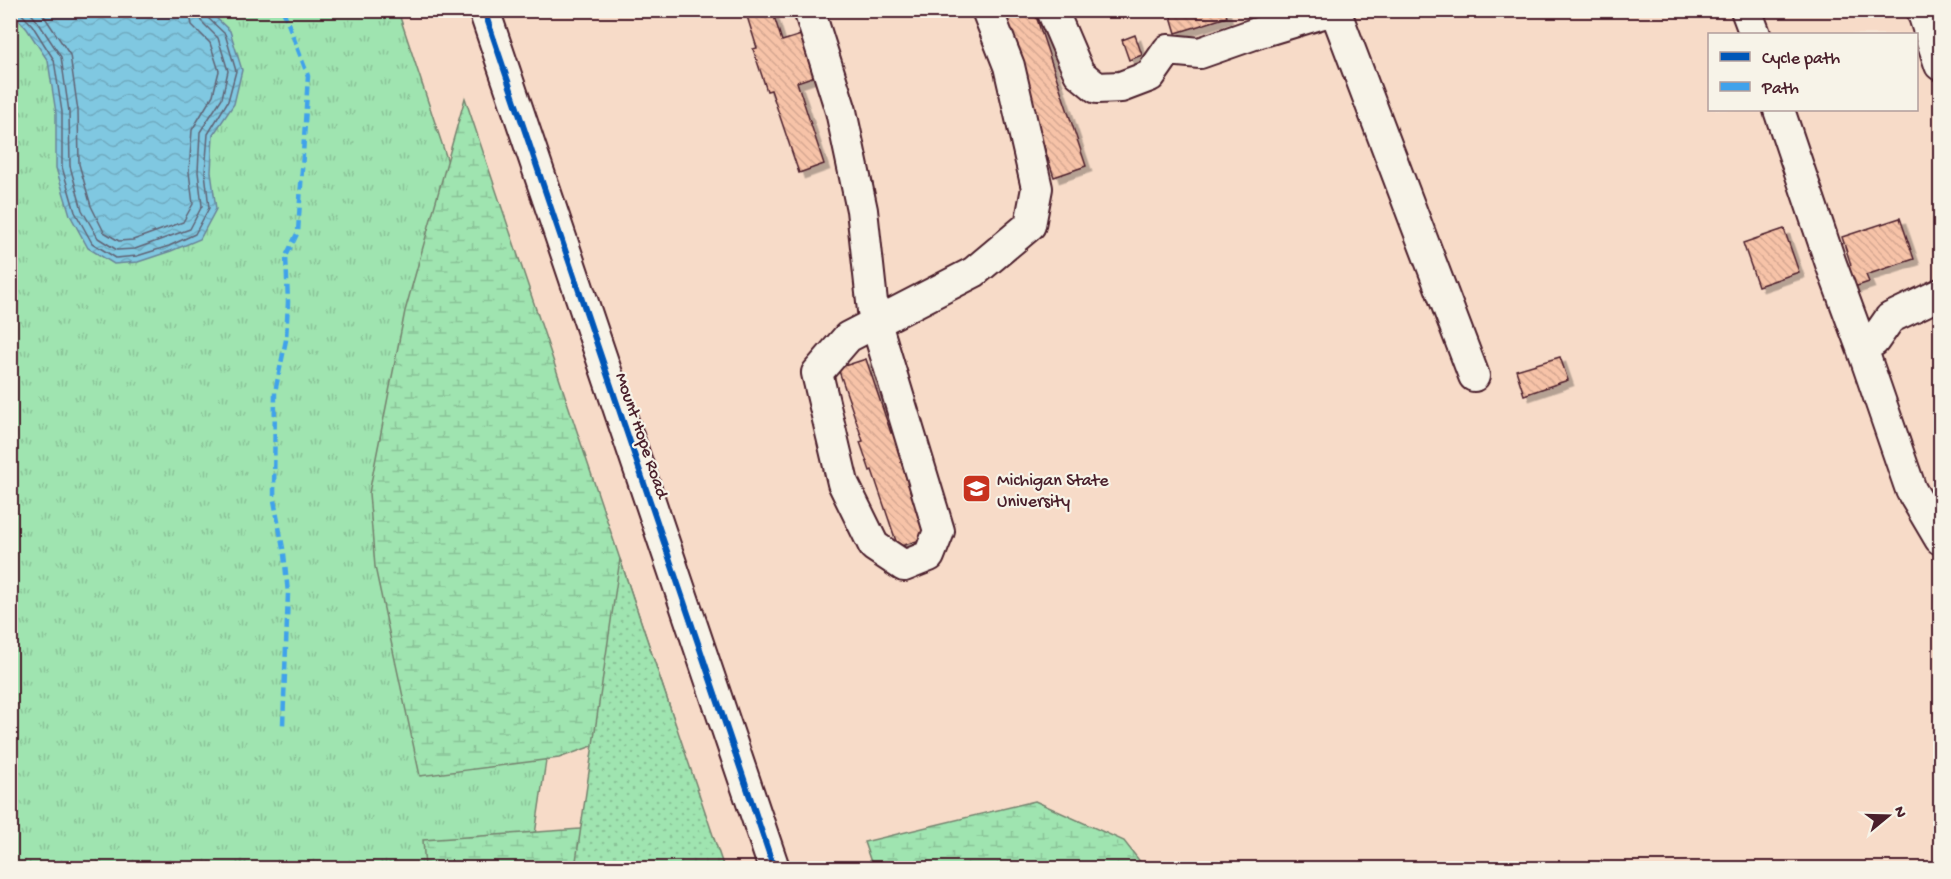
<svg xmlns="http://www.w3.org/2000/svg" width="1951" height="879" viewBox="0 0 1951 879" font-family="'Gochi Hand',sans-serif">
  <defs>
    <pattern id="grass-tufts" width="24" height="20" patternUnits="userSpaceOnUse" patternTransform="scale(1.5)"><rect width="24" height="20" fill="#9fe4b0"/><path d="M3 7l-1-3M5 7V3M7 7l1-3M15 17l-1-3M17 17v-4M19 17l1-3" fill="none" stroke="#8ac398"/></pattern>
    <pattern id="wetland-marsh" width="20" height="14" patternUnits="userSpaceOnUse" patternTransform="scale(1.5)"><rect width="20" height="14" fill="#9fe4b0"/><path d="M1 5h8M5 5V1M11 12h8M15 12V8" fill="none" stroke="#8ac398"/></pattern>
    <pattern id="park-dots" width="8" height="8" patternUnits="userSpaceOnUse" patternTransform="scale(1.5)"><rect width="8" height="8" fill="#9fe4b0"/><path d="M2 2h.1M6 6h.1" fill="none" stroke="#8ac398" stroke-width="1.8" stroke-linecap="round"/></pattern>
    <pattern id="water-waves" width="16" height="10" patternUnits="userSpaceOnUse" patternTransform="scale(1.5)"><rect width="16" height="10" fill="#80c8e1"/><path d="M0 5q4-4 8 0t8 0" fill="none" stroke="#70abc1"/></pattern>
    <pattern id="building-back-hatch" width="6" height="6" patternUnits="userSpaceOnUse" patternTransform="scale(1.5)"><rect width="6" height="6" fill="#f7c3a8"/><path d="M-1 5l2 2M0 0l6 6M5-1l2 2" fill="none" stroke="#d5a791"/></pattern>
    <filter id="shadow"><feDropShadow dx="5.5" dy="5.5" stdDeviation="0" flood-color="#0004"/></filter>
  </defs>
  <rect width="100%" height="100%" fill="#f7e5d5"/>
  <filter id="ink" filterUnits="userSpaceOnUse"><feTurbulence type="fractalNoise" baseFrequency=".0167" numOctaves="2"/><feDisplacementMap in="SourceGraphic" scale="12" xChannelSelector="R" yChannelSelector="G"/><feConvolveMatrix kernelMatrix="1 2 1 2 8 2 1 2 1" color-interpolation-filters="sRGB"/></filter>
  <g filter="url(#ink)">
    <path fill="#f7dbc8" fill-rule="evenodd" d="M11,11H1940V868H11ZM1710,34H1916V110H1710Z"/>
    <path fill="url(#grass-tufts)" stroke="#74826e" stroke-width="1.5" d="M10,11H398L577,552L530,868H11Z"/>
    <path fill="url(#wetland-marsh)" stroke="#74826e" stroke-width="1.5" d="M465,98L673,717L559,758L420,776L375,567L369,493L405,311Z
      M1035,801L1124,841L1145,868H873L864,842Z
      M638,825L708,868H425L423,840Z"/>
    <path fill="url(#park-dots)" stroke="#74826e" stroke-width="1.5" d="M620,559L724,868H575Z"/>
    <path fill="url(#water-waves)" stroke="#6a8498" stroke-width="1.5" d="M11,11H209L230,31L242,70L234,104L213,135L211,172L216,209L200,239L171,251L138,262L114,264L88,248L70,215L56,168V113L48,61L27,29Z"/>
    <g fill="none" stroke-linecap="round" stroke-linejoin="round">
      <path stroke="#606374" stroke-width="1.5" d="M18,10L32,25L54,60L62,112V167L75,212L92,243L116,258L137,256L169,246L195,234L209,208L205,172L208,134L228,101L236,71L225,34L207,17L205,10
        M28,10L38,22L61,57L69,112L70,166L82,210L98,238L117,250L135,249L190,229L202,206L198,172L200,132L222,98L228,71L218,38L201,21L198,10
        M40,10L70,55L78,111L79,164L91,206L104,232L119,241L133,240L183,222L193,204L189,172L192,130L213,95L219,71L210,43L192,25L189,10"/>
    </g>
    <path fill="url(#building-back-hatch)" stroke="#4a1f2b" stroke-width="1.5" filter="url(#shadow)" d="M745,10H772L782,41L801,35L815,76L797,82L824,164L799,173L771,90L767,91L753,49L757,48Z
      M999,10H1034L1086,166L1054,177Z
      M1169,10H1225L1227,17L1176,33Z
      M1135,35L1142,55L1129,60L1122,40Z
      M1900,218L1914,259L1866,275L1869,282L1851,288L1844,267L1851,265L1842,237Z
      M1784,229L1799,272L1758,286L1743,243Z
      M1560,357L1568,380L1524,395L1516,370Z
      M866,359L891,433L894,432L903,461L901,462L926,538L898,547L872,470L870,471L860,442L863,441L838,368Z"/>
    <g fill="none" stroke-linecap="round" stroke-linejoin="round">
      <defs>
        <path id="minor" d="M484,10L774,868
          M809,10L841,111L862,210L873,311L876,323L939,531L929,556L904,566L874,546L843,483L817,373L848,337L974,272L1030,225L1037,188L1009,66L987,10
          M1052,10L1079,73L1097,88L1121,87L1150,76L1168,50L1200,53L1257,33L1333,10
          M1335,10L1474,376
          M1746,10L1755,34
          M1922,10L1940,65
          M1779,110L1831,264L1862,348L1874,341L1890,318L1940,294
          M1862,348L1911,490L1940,539"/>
      </defs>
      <use href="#minor" stroke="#4a1f2b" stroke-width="34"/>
      <use href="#minor" stroke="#f7f3e8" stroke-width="30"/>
      <path stroke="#40a2eb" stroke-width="4.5" stroke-dasharray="9 4.5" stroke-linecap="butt" d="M283,10L308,76L298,232L286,256L288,302L286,340L275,392L274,500L284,554L288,593L283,725"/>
      <defs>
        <path id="cycleway" d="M484,10L774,868"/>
      </defs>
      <use href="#cycleway" stroke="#f7f3e8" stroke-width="10"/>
      <use href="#cycleway" stroke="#0057b8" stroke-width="6"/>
    </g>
  </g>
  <defs>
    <symbol id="university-square" viewBox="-11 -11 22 22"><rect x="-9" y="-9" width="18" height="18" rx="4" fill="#c8321e" stroke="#f7f3e8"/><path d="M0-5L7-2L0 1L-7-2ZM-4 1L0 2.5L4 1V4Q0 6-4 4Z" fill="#fff"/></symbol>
  </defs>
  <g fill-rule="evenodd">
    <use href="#university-square" x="960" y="472" width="33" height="33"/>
  </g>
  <g text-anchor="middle" stroke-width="4.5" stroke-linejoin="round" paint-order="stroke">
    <g font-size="18" fill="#4a1f2b" stroke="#f7f3e8">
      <text transform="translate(643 435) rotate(71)" y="6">Mount Hope Road</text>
    </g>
    <g font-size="18" fill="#4a1f2b" stroke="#f7f3e8" text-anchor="start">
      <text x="997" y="485">Michigan State<tspan x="997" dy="21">University</tspan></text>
    </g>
  </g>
  <rect width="1951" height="879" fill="none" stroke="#f7f3e8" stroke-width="36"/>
  <rect x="18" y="18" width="1915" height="843" fill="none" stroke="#4a1f2b" stroke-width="2" filter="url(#ink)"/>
  <rect x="1708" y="33" width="210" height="78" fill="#f7f3e8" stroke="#b29e9c" stroke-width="1.5"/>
  <rect x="1720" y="52" width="30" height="9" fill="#0057b8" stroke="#b29e9c" stroke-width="1.5"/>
  <text x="1762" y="63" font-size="18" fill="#4a1f2b">Cycle path</text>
  <rect x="1720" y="82" width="30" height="9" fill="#40a2eb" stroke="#b29e9c" stroke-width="1.5"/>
  <text x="1762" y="93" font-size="18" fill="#4a1f2b">Path</text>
  <g transform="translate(1888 816) rotate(71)" stroke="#f7f3e8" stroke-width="4.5" paint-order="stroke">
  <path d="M0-4.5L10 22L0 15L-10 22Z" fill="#4a1f2b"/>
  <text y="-9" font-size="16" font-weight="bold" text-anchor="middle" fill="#4a1f2b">N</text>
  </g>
</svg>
